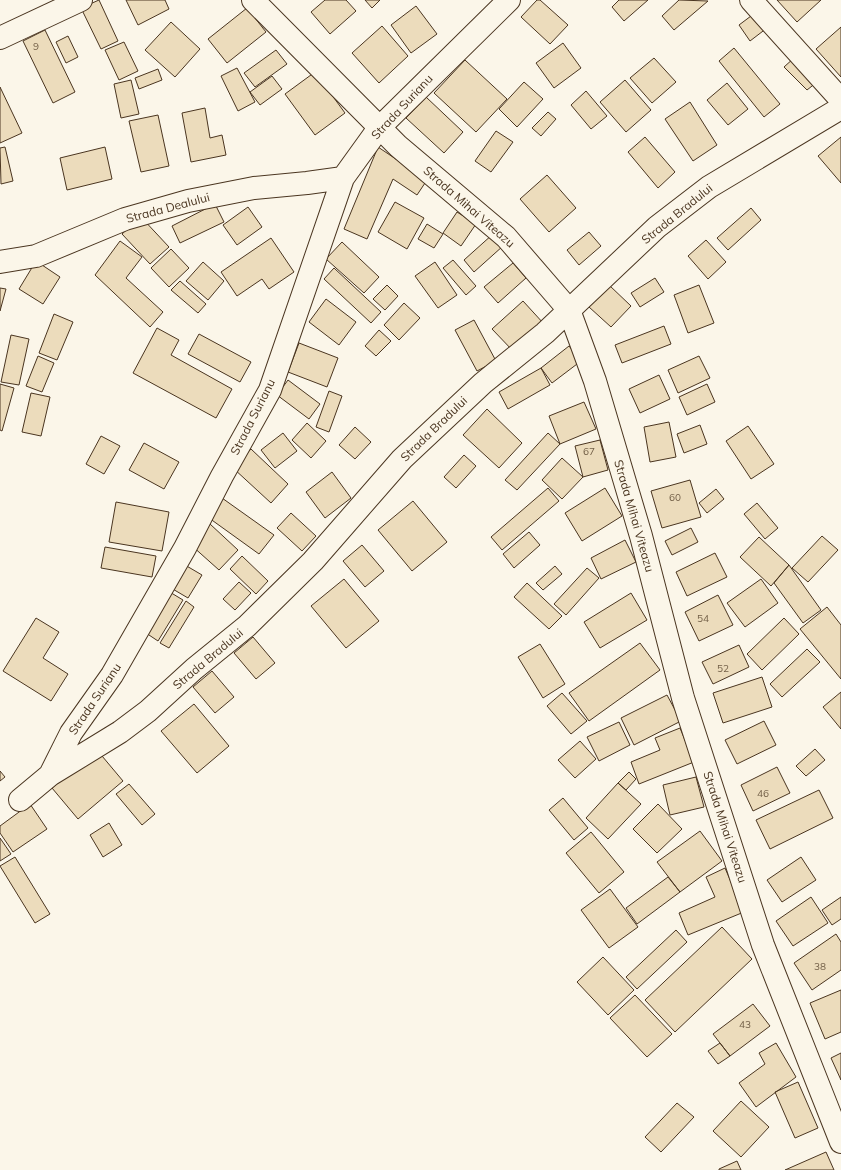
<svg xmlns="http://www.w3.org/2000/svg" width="841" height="1170" viewBox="0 0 841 1170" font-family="Mulish,sans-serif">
  <rect width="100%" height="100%" fill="#fbf6e9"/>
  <path fill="#ecdcbc" stroke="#4a3520" d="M99,0L118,41L101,49L81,8Z
    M126,0H165L169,9L138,25Z
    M325,0H346L356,11L330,34L311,12Z
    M365,0H380L372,8Z
    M537,0H540L568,25L550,44L521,17Z
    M619,0H648L624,21L612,7Z
    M679,0L708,1L674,30L662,16Z
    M777,0H821L797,22Z
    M416,6L437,34L411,53L391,25Z
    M247,8L266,32L227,63L208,39Z
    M755,13L767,28L750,41L739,25Z
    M171,22L200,49L175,77L145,50Z
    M382,26L408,56L379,83L352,53Z
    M841,27V77L816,49Z
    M45,30L75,92L53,103L23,41Z
    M68,36L78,57L66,63L56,42Z
    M124,42L138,71L119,80L105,50Z
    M563,43L581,68L554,88L536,63Z
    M734,48L780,104L764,117L719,61Z
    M276,50L287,64L255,87L244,73Z
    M654,58L676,82L652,103L630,78Z
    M794,58L817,82L807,90L784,67Z
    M465,60L507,99L476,132L434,93Z
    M237,68L255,102L238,111L221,76Z
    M158,69L162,80L139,89L135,78Z
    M315,72L345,113L315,135L285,94Z
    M272,76L282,89L260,105L250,92Z
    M131,80L139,114L121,118L114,84Z
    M625,80L651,110L626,132L600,102Z
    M524,82L543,99L517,127L499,109Z
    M727,83L748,109L728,125L707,100Z
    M0,87L22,133L0,143Z
    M586,91L607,116L591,129L571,105Z
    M426,97L463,132L444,153L406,118Z
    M690,102L717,145L693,161L665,119Z
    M205,108L210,138L222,135L226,155L191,162L182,113Z
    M548,112L556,119L541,136L532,128Z
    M158,115L169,166L141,172L129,121Z
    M496,131L513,142L491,172L475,161Z
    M645,137L675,172L658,188L628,152Z
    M841,137V183L818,156Z
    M5,147L13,181L1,184L0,148Z
    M105,147L112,179L67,190L60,158Z
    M378,147L427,180L417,195L393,179L367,239L344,229Z
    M547,175L576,208L549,232L520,199Z
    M395,202L424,218L407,249L378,232Z
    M215,204L224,222L180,243L172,226Z
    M248,207L262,227L237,245L223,225Z
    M751,208L761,220L728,250L717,238Z
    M457,212L476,224L461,246L443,233Z
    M141,217L169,247L150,264L122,234Z
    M427,224L443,234L434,248L418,239Z
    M589,232L601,246L579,265L567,250Z
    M493,234L503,246L474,272L464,260Z
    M271,238L294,272L269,289L262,279L237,296L221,272Z
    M706,240L726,262L708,279L688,256Z
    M120,241L142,257L126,278L163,312L150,327L95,275Z
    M342,242L379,277L364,293L326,259Z
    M171,249L189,268L169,287L151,268Z
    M453,260L476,286L466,295L443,268Z
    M36,261L60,277L43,304L19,289Z
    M203,262L224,281L208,300L186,281Z
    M435,262L457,295L438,308L415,276Z
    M513,263L526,278L498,303L484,287Z
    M334,268L381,312L371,323L324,279Z
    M655,278L664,292L640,307L631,293Z
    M180,281L206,304L198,313L171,290Z
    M387,285L398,296L385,310L373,299Z
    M609,285L631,306L611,327L589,307Z
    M699,285L714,323L688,333L674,295Z
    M0,288L6,289L0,311Z
    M326,299L356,322L339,345L309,322Z
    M523,301L544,324L514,352L492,329Z
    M404,303L420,318L399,340L384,325Z
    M54,314L73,322L57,360L39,353Z
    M474,320L496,361L477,371L455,330Z
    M664,326L671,344L622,363L615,345Z
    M157,328L179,340L171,355L232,389L216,418L133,373Z
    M379,330L391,341L376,356L365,346Z
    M199,334L251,362L240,382L188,354Z
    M11,335L29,339L19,385L1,382Z
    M299,343L338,358L327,387L288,372Z
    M569,346L581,361L552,383L541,368Z
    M38,356L54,363L42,392L26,386Z
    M699,356L710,378L678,393L668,370Z
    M541,368L550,385L508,409L499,392Z
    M659,375L670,399L640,413L629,389Z
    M288,380L320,404L309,419L277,395Z
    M0,384L14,388L2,431L0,430Z
    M707,384L715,402L687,415L679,397Z
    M329,391L342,396L329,432L316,427Z
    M31,393L50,397L41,436L22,432Z
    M584,402L596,429L560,444L549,416Z
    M487,409L522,443L499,468L463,435Z
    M669,422L676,457L650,462L644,427Z
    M307,423L326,441L311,458L292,440Z
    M700,425L707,444L684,453L677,434Z
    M748,426L774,464L751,479L726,441Z
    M355,427L371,442L355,459L339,445Z
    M283,433L297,451L275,468L261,450Z
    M548,433L560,444L517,490L505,480Z
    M101,436L120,446L104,474L86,464Z
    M600,440L608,470L583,477L575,446Z
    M144,443L179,462L164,489L129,470Z
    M251,449L288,484L271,503L233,468Z
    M464,455L476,466L456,488L444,477Z
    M562,458L583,477L562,499L542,480Z
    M332,472L351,498L325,518L306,492Z
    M690,480L701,517L662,528L651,491Z
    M548,488L559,501L502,550L491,537Z
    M605,488L622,516L582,541L565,513Z
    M716,489L724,499L707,513L699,503Z
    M222,498L274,535L259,554L209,518Z
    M413,501L447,542L412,571L378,530Z
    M116,502L169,512L162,551L109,542Z
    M757,503L778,528L765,539L744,514Z
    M291,513L316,536L302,551L277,528Z
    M210,524L238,550L219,570L191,545Z
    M691,528L698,542L672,555L665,541Z
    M529,532L540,545L514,568L503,554Z
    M822,536L838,550L808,582L792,568Z
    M759,537L789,565L771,586L740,557Z
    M625,540L636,562L601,579L591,558Z
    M362,545L384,571L365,587L343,561Z
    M105,547L156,556L152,577L101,568Z
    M715,553L727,577L687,596L676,572Z
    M242,556L268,581L256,594L230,569Z
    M185,565L202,575L188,598L171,588Z
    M789,565L821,610L803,623L774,583Z
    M555,566L562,574L543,590L536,583Z
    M587,568L599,578L566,615L554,604Z
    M344,579L379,621L346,648L311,606Z
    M761,579L778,603L745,627L727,603Z
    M239,582L251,593L235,610L223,599Z
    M527,583L562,616L549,629L514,597Z
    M168,591L183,600L158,641L143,631Z
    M631,593L647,620L600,648L584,622Z
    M718,595L733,625L699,641L685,612Z
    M186,601L194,607L169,648L160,643Z
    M827,607L841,625V679L800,629Z
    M36,618L59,632L43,658L68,674L51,701L3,671Z
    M784,618L799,634L762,670L747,654Z
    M253,637L275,663L256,679L234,653Z
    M640,643L660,670L589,721L569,693Z
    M540,644L565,684L543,698L518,657Z
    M739,645L749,667L713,684L702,662Z
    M807,649L820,662L782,697L770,684Z
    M212,671L234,697L215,713L193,687Z
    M762,677L772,707L723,723L713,693Z
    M841,692V729L823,707Z
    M562,693L587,721L571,734L547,706Z
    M667,695L681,721L634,745L621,718Z
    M194,704L229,746L197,773L161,731Z
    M764,721L776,745L737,764L725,740Z
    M619,722L630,745L599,761L587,737Z
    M680,728L694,762L639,784L631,762L660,750L655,738Z
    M580,741L596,759L575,778L558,760Z
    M815,749L825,760L806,776L796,766Z
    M97,750L123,781L78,819L52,788Z
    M777,767L790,793L753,811L741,785Z
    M0,771L5,777L0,781Z
    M629,772L636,779L626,790L618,783Z
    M696,777L704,807L670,815L663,785Z
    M618,783L641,804L608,839L586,818Z
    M129,784L155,814L142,825L116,794Z
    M819,790L833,818L770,849L756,820Z
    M563,798L588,828L574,840L549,810Z
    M30,804L47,829L13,852L0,833V826Z
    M658,804L682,829L657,853L633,829Z
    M109,823L122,845L103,857L90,835Z
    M700,831L722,861L680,892L657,862Z
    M591,832L624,872L599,893L566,853Z
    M0,838L11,854L0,861Z
    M15,857L50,914L35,923L0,866Z
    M801,857L816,880L782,902L767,880Z
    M725,868L744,912L688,935L679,913L715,897L706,877Z
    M668,877L680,892L637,924L626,908Z
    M610,889L638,927L609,948L581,910Z
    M811,897L828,923L793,946L776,921Z
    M841,897V919L832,925L822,910Z
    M722,927L752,959L675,1032L645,1000Z
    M676,930L687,942L637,989L626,977Z
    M836,934L841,942V970L812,990L794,963Z
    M603,957L634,990L608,1015L577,982Z
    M841,990V1032L825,1039L810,1003Z
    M635,995L672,1034L647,1057L610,1018Z
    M753,1004L770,1026L730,1056L713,1034Z
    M720,1043L730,1056L718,1064L708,1051Z
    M776,1043L796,1077L756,1107L739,1083L765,1064L759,1053Z
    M841,1053V1080L831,1058Z
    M798,1082L818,1128L795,1138L775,1092Z
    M741,1101L769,1127L741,1157L713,1131Z
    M677,1103L694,1117L661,1152L645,1137Z
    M826,1152L834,1170H785Z
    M737,1161L741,1170H719V1169Z"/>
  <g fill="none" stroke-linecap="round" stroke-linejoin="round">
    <defs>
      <path id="minor" d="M253,0L398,146L506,237L569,310L595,381L641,536L683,698L763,945L841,1142
        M751,0L841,100
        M0,38L81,0
        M0,262L36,256L125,219L188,201L254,188L307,183L343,178
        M50,775L120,732L148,711L194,669L247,626L313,561L402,459L483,383L545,333L657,227L709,187L841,108
        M20,800L50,775L71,733L112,675L185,548L222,476L270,390L343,178L379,128L509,0"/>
    </defs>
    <use href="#minor" stroke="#4a3520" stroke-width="24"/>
    <use href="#minor" stroke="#fbf6e9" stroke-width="22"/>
  </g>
  <g text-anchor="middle" stroke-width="3" stroke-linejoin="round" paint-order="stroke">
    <g font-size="10" fill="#725f47">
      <text x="36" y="50">9</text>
      <text x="589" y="455">67</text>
      <text x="675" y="501">60</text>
      <text x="703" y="622">54</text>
      <text x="723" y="672">52</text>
      <text x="763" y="797">46</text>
      <text x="820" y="970">38</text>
      <text x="745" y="1028">43</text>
    </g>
    <g font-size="12" fill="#4a3520" stroke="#fbf6e9">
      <text transform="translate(402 107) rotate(-47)" y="4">Strada Surianu</text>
      <text transform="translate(469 207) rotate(41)" y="4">Strada Mihai Viteazu</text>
      <text transform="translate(168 208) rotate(-15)" y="4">Strada Dealului</text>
      <text transform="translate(677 214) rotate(-39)" y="4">Strada Bradului</text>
      <text transform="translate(253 417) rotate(-63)" y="4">Strada Surianu</text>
      <text transform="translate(434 429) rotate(-44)" y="4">Strada Bradului</text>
      <text transform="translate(634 516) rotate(74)" y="4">Strada Mihai Viteazu</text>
      <text transform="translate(208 659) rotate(-40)" y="4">Strada Bradului</text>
      <text transform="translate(95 699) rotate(-56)" y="4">Strada Surianu</text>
      <text transform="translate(725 827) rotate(72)" y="4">Strada Mihai Viteazu</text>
    </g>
  </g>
</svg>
